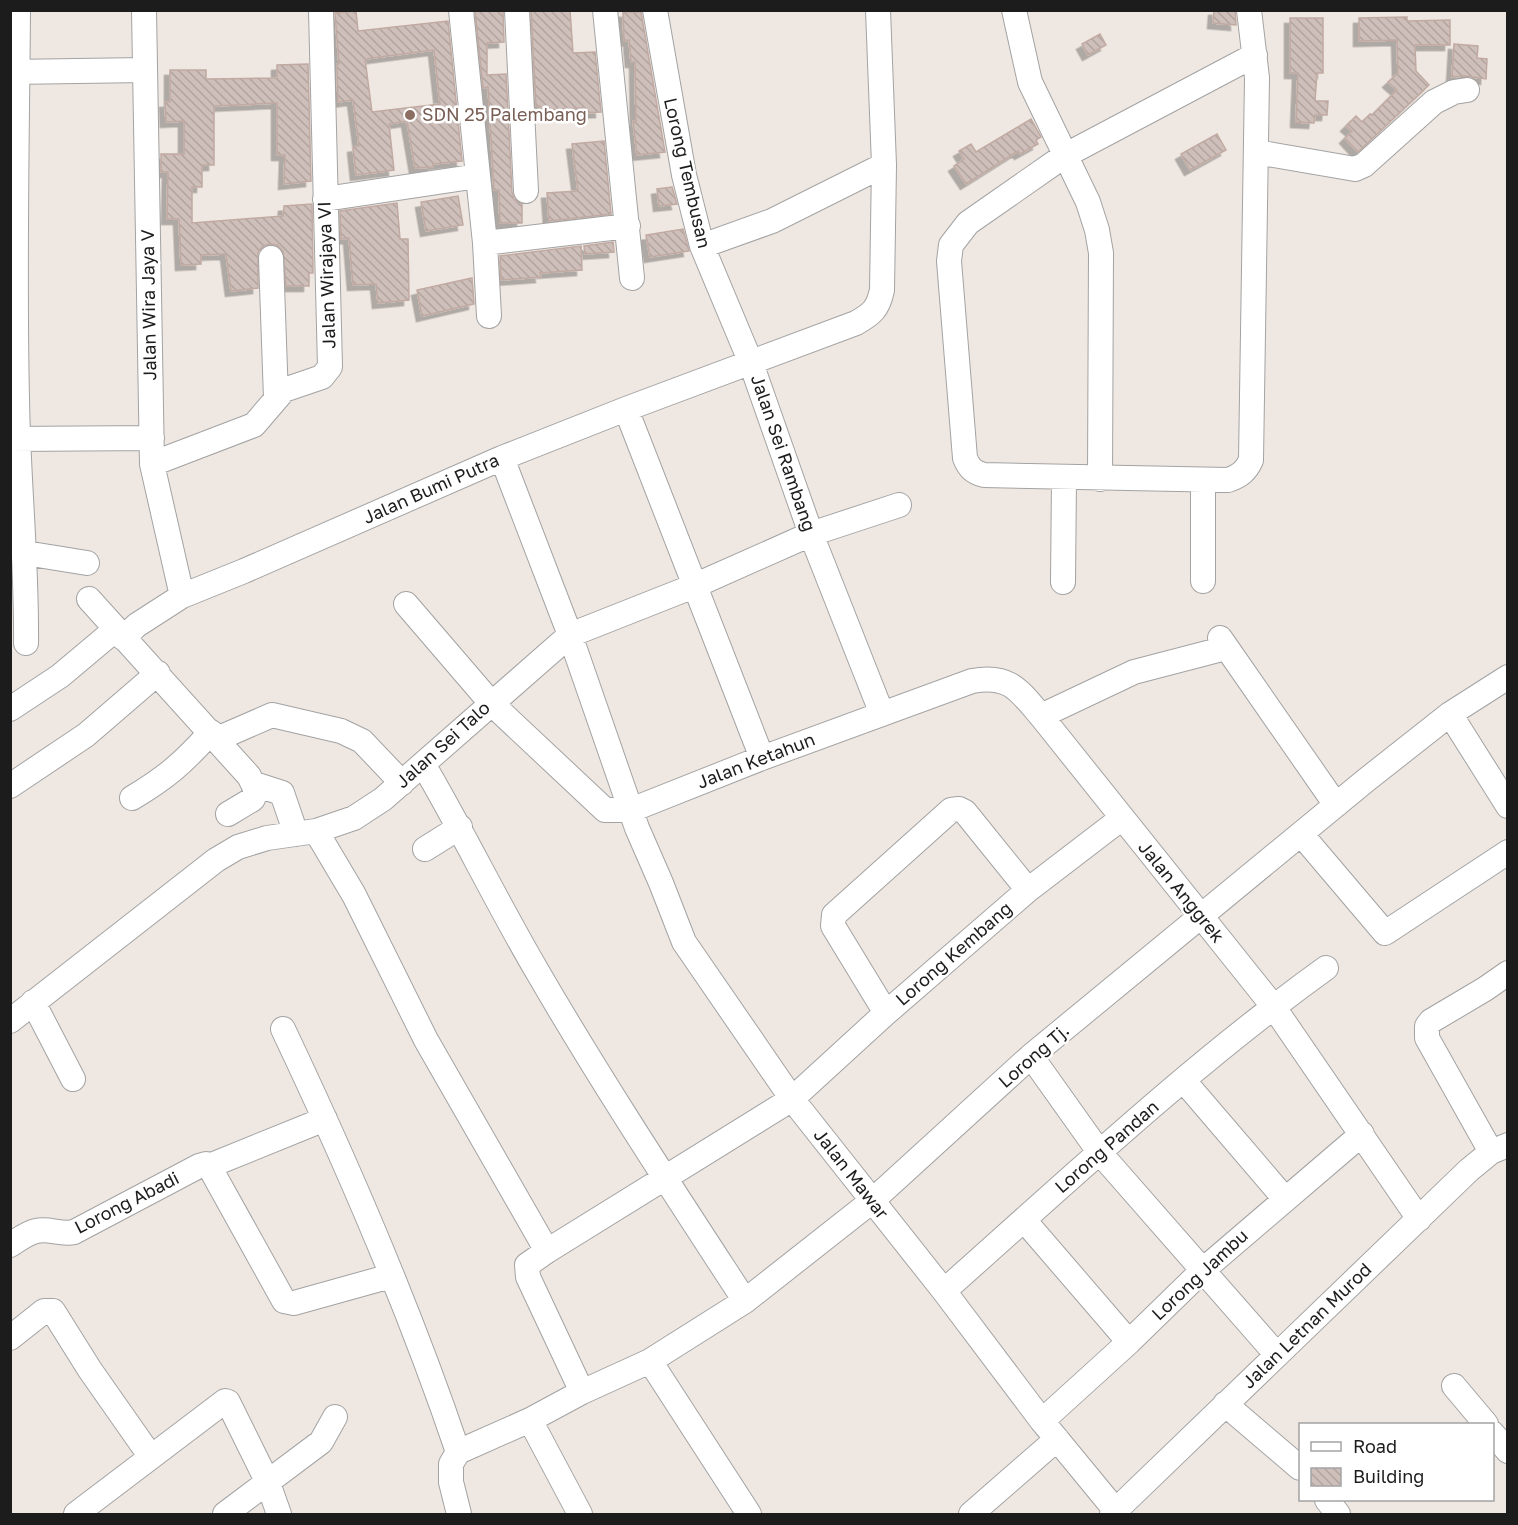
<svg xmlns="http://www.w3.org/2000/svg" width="1518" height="1525" viewBox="0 0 1518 1525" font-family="'Golos Text',sans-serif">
  <defs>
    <pattern id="building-back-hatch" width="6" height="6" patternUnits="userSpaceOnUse" patternTransform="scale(1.5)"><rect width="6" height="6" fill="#cfbfba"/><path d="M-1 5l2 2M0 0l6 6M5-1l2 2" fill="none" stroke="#b1a49f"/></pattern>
    <filter id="shadow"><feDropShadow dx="-5.5" dy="5.5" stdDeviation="0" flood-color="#0004"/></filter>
  </defs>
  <rect width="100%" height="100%" fill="#efe7e1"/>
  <path fill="url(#building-back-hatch)" stroke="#c1aaa2" stroke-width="1.5" fill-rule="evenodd" filter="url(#shadow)" d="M475,10H503L504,42L487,43V75L506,74L512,192L514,199L522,204V223H500L499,190H494L488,87L483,88Z
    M531,10H570L573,53L595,52L601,112L582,113V108L541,110L540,106H536Z
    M1214,10H1235L1236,25L1213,23Z
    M356,11L358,31L448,21L462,161L433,164V167L415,168L407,121L389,124L394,170L356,175L353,147L359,146L353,100L338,102L337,64H339L335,13ZM434,50L440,104L372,112L365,59Z
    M623,12H641L665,152L637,155L633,121H636L635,62H631L629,40L624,41Z
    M1407,17V21L1450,20V45H1415L1416,71L1429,85L1358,152L1345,138L1352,131L1346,126L1356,116L1362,122L1370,114L1372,115L1397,90L1388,82L1398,73L1397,40L1359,41V18Z
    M1290,18H1323V73H1317L1315,101H1328L1327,115H1315L1314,123L1296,122L1298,73H1290Z
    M1100,34L1106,45L1088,55L1082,44Z
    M1454,44L1478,46L1477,58L1487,59L1486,79L1465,76L1452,77Z
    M308,64L311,181L284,184L285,155H277V103L214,106V165H202V187H192V223L283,216L284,206L312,204L313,273H309V286H286L283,251L277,245L270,244L263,246L258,252V288L231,291L226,254L201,255V264L181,265L179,219H167L168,172H161V154H184V121L166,122L165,102H170V70H206V79L277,78V65Z
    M1031,119L1041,137L1036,140L1038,144L1020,154L1018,151L966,184L954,166L964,159L959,151L971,144L976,152Z
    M1217,134L1226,150L1190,170L1181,154Z
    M604,141L611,214L549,221L547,193L578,191L572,144Z
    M672,187L677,204L659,206L657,189Z
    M458,196L463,225L426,231L421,202Z
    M397,203L400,239H408L409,300L378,303L376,284L353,285L349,238L341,239L340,211Z
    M683,229L689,251L650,257L646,235Z
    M613,242L614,252L585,254L584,246Z
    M581,246L582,270L540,273L541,277L501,280L500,256Z
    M472,278L474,304L422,316L417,290Z"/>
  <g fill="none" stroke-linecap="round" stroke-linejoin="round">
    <defs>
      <path id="minor" d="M18,10C17,140 14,269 17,398C18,480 27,561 26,643
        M144,10L152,464L182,596
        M517,10L526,191
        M605,10L632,278
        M655,10L684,175L702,246L751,363L811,534L882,714
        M1014,10L1030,82L1088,202L1097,230L1101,253L1100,479
        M1249,10L1257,78L1251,460C1246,471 1240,476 1228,480L984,475C973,472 969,468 965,458L949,261L951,245L968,223L1064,156L1255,55
        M10,72L145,70
        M1256,152L1355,169L1364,165L1434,102L1454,92L1467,90
        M478,176L485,243L489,316
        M325,199L478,176L461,10
        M485,243L628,226
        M702,246L772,221L884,165
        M271,258L276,398
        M626,409L762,758
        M10,439L152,438
        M502,458L570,635L637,828L661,883L684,942L792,1099L944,1291L1042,1421L1116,1511
        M152,464L254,425L284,390L322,377L330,367L321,10
        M25,553L87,563
        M1203,581V480
        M1063,582L1064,478
        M89,599L249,776L256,790L253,799L228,814
        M406,604L491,703L605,810H631L762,758L972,681C1009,674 1019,690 1041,716L1273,1006L1419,1219
        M123,638L137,625L182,596L244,571L502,458L626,409L856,323C872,314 878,309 882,290L884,165L878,10
        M1220,638L1336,805
        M10,709L60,676L116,629
        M1450,714L1508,806
        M1041,716L1134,672L1226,648
        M217,739L272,715L341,731L362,741L402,783
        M423,764C463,832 497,903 537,971C602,1083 674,1192 745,1301
        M254,784L282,793L296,834
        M10,786L86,735L158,673
        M132,798C167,777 183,763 211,732
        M316,831L354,895L426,1040L547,1251
        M1301,834L1385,933L1508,852
        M425,849L460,827
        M33,1002L73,1079
        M886,1013L833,926L834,915L951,810L959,809L965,812L1028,890
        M10,1021L216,860L238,847L267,838L316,831L354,818L383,799L570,635L694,586L811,534L899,505
        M283,1029C348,1166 409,1307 458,1452
        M1031,1056L1100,1153L1277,1355
        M1184,1081L1285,1199
        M1491,1152L1427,1038V1026L1431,1021L1485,989L1508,973
        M209,1166L284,1301L294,1303L391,1276
        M1024,1220L1129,1342
        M10,1245C18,1240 27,1233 36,1231C49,1228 61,1235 74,1232L199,1166L206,1164L209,1166L325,1119
        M944,1291C1068,1181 1191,1065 1326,968
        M10,1338L44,1311H53L90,1370L151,1457
        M650,1361L749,1514
        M1454,1386L1486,1424
        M582,1392L528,1277L527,1265L547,1251L792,1099L886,1013L1028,890L1122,818
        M1225,1404L1300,1468
        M530,1420L580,1514
        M1042,1421L1129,1342L1203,1270L1362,1134
        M1492,1433L1508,1451
        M1327,1500L1338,1514
        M76,1514L225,1401L228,1402L268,1483L279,1514
        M225,1514L321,1442L335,1417
        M459,1514L451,1482V1464L458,1452L530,1420L582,1392L650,1361L745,1301L872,1201L1031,1056L1365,781L1450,714L1508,677
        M971,1514L1057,1439
        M1112,1514L1469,1170L1491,1152L1508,1145"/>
    </defs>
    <use href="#minor" stroke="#a3a3a3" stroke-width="26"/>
    <use href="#minor" stroke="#fff" stroke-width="24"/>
  </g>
  <circle fill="#8d6e63" stroke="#fff" stroke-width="2" cx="410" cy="115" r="6"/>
  <g text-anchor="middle" stroke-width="5" stroke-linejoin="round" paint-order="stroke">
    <g font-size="18" fill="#785e54" stroke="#fff" text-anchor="start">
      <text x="422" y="121">SDN 25 Palembang</text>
    </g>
    <g font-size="18" fill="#1c1c1c" stroke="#fff">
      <text transform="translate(687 173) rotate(77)" y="6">Lorong Tembusan</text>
      <text transform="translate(327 275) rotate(-92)" y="6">Jalan Wirajaya VI</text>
      <text transform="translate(149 305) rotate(-91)" y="6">Jalan Wira Jaya V</text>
      <text transform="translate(783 453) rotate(71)" y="6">Jalan Sei Rambang</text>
      <text transform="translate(431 489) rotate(-24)" y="6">Jalan Bumi Putra</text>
      <text transform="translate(443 745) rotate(-42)" y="6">Jalan Sei Talo</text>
      <text transform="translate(756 761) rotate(-21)" y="6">Jalan Ketahun</text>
      <text transform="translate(1181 892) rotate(51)" y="6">Jalan Anggrek</text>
      <text transform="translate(954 954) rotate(-41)" y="6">Lorong Kembang</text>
      <text transform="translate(1034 1056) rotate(-41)" y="6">Lorong Tj.</text>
      <text transform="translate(1107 1147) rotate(-41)" y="6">Lorong Pandan</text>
      <text transform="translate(851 1174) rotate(52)" y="6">Jalan Mawar</text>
      <text transform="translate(127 1203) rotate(-27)" y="6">Lorong Abadi</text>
      <text transform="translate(1200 1275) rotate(-43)" y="6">Lorong Jambu</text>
      <text transform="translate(1307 1326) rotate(-44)" y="6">Jalan Letnan Murod</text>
    </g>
  </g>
  <rect width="1518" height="1525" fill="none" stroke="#1c1c1c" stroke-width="24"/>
  <rect x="1299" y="1423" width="195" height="78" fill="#ffffff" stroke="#a4a4a4" stroke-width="1.5"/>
  <rect x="1311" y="1442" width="30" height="9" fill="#ffffff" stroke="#a4a4a4" stroke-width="1.5"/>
  <text x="1353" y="1453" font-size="18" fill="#1c1c1c">Road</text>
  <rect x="1311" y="1468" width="30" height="18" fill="url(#building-back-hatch)" stroke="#a4a4a4" stroke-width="1.5"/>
  <text x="1353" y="1483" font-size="18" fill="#1c1c1c">Building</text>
</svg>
